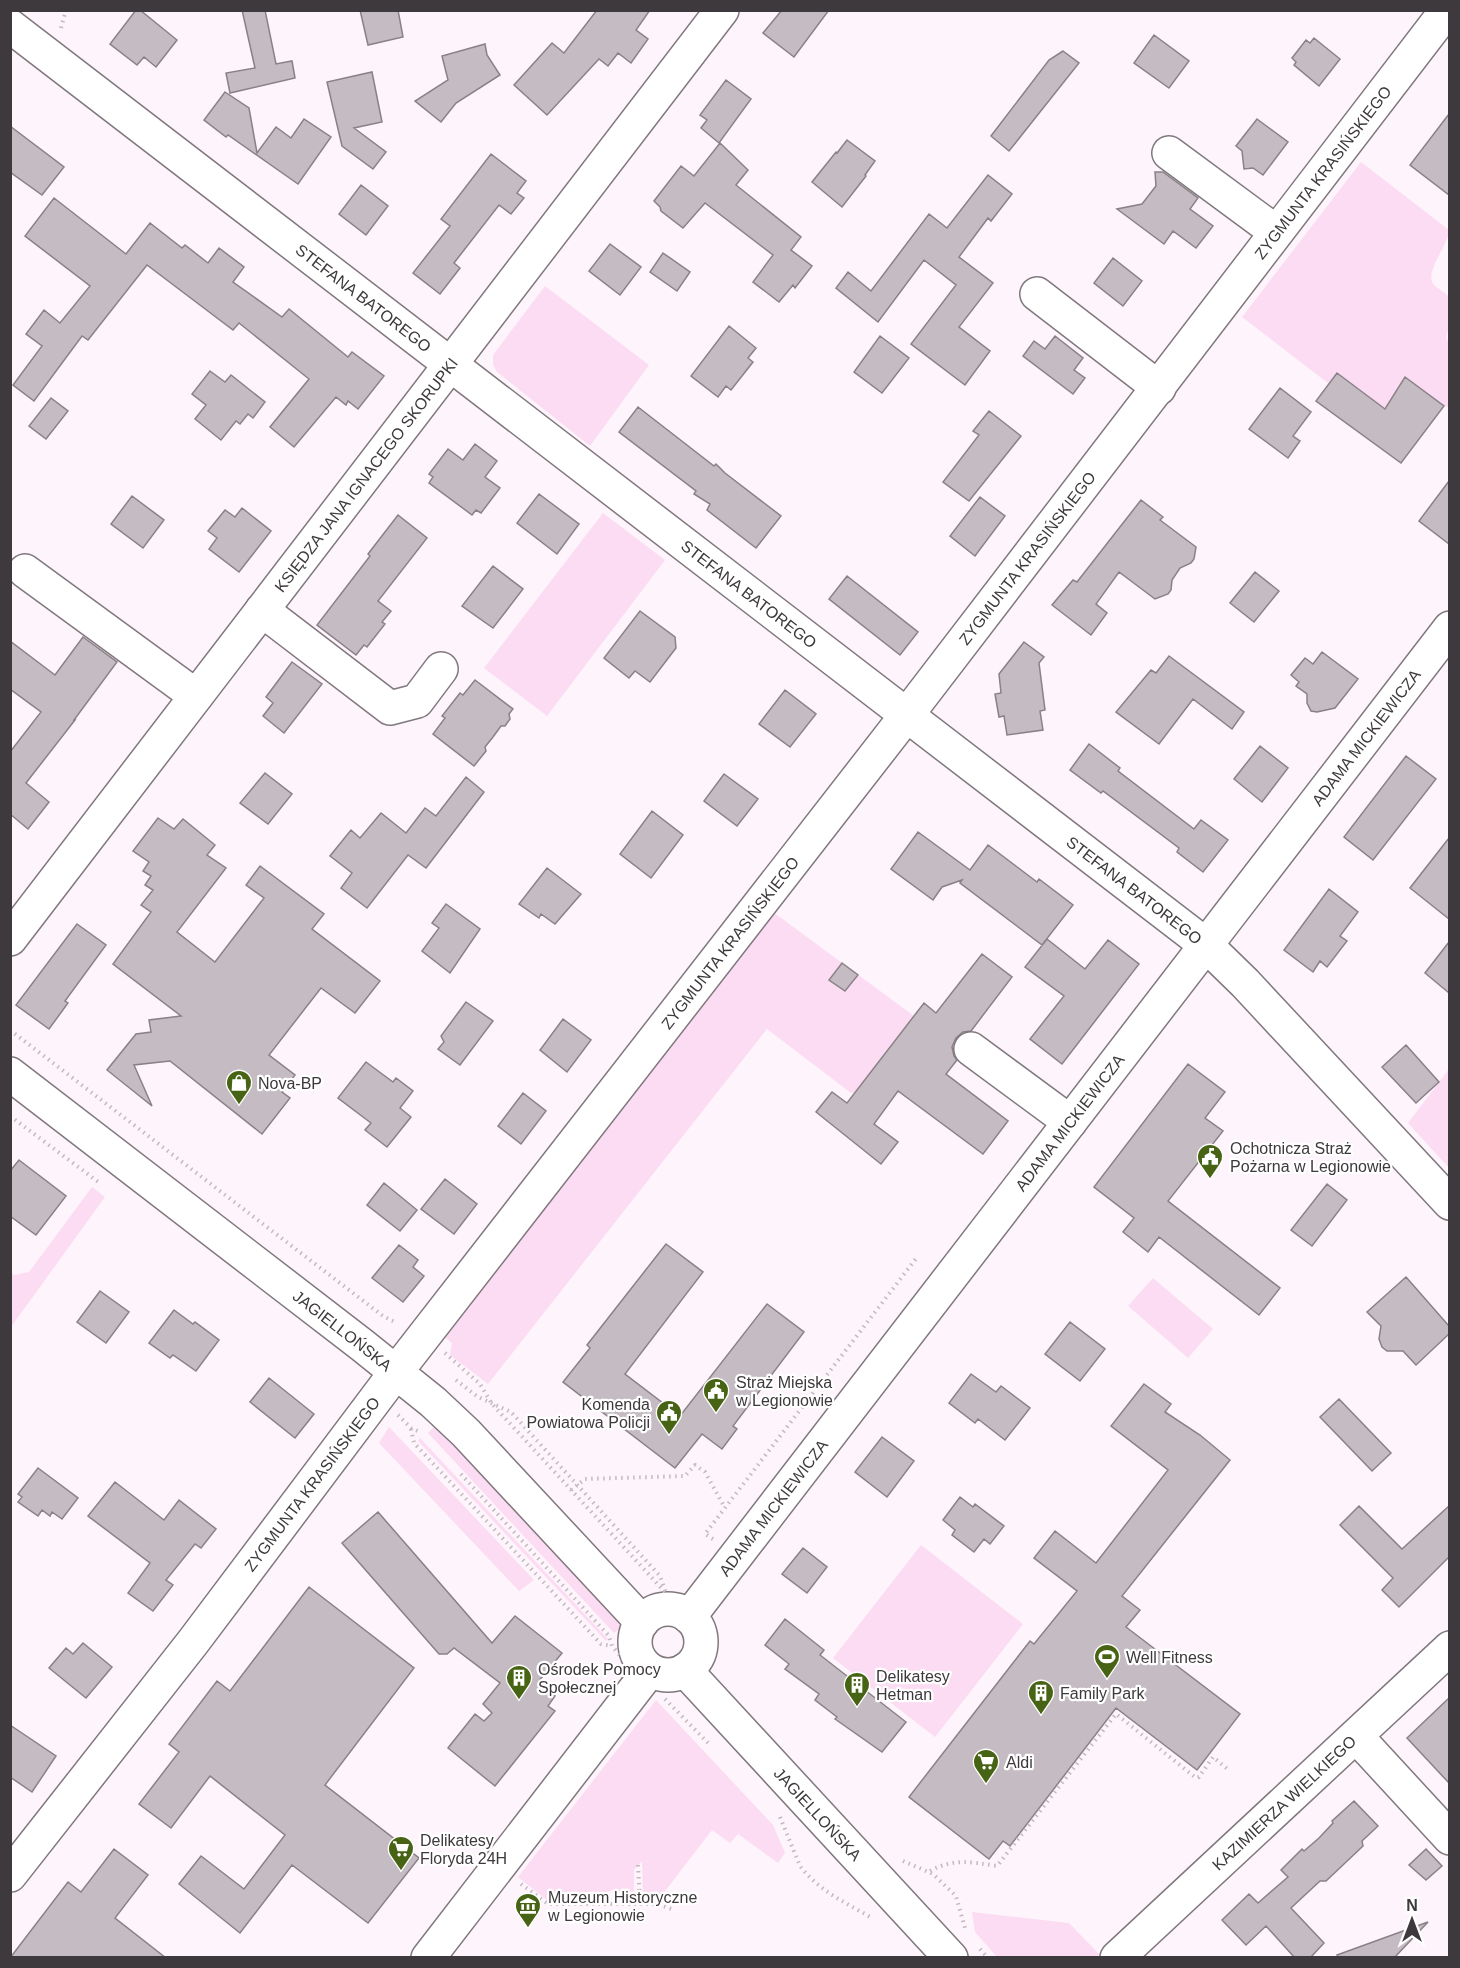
<svg xmlns="http://www.w3.org/2000/svg" width="1460" height="1968" viewBox="0 0 1460 1968" font-family="Helvetica,sans-serif">
  <rect width="100%" height="100%" fill="#fef4fb"/>
  <path fill="#fcdcf2" d="M1361,162L1449,230C1449,245 1423,273 1434,285C1438,289 1445,292 1449,297V327L1446,337L1449,344V407L1444,406L1405,377L1395,393L1391,404L1383,408L1338,373L1329,384L1242,317Z
    M545,286L649,365L590,446L497,372L493,365V355Z
    M603,513L665,560L547,716L484,668Z
    M773,912L914,1016L855,1093H851L767,1029L488,1384L450,1355L452,1343L443,1336Z
    M1449,1069V1168L1408,1123Z
    M92,1187L105,1197L11,1327V1272L14,1275L29,1272Z
    M1153,1278L1213,1329L1188,1358L1128,1306Z
    M438,1423L624,1625L614,1633L428,1433Z
    M389,1427L534,1580L519,1591L379,1443Z
    M420,1438L608,1639L606,1641L418,1441Z
    M921,1545L1023,1624L935,1737L833,1658Z
    M656,1700L773,1825L785,1853L778,1863L738,1834L730,1843L712,1830L659,1899L643,1898L642,1861L634,1870V1897H628L623,1892L615,1889L607,1892L603,1899L548,1901L518,1877Z
    M972,1912L1069,1923L1099,1954L1097,1958L997,1957L975,1932Z"/>
  <path fill="#c5bbc2" stroke="#8a8187" stroke-width="1.5" d="M136,10H140L177,40L156,67L144,57L137,65L110,44Z
    M242,10H265L276,64L292,61L295,78L230,93L226,73L255,68Z
    M360,10H398L403,37L368,45Z
    M597,10H650L636,30L648,39L631,63L618,53L608,66L599,59L547,115L514,85L552,43L564,53Z
    M782,10H829L794,57L763,33Z
    M1154,35L1189,61L1169,88L1134,63Z
    M1314,38L1340,59L1319,86L1294,65L1296,62L1292,58L1306,40L1310,43Z
    M485,44L487,55L500,75L456,103L441,122L415,101L448,80L442,56Z
    M1063,51L1079,63L1009,151L991,136L1049,60Z
    M372,72L382,122L354,128L386,152L373,169L342,146L327,82Z
    M726,80L751,99L719,143L701,128L707,120L700,115Z
    M225,92L249,108L257,153L276,127L291,138L304,119L331,137L298,184L228,135L226,137L204,120Z
    M1449,114V195L1410,165Z
    M1257,119L1288,142L1263,175L1253,168L1244,169L1242,151L1236,146Z
    M10,126L64,167L42,195L10,172Z
    M847,140L875,161L865,175L866,176L842,207L812,182L836,152L837,153Z
    M720,143L748,170L736,185L801,237L791,250L812,266L795,288L793,285L779,302L753,282L773,255L705,203L683,228L661,211L660,207L654,201L681,166L694,176Z
    M491,154L526,181L517,193L524,198L511,214L499,205L454,263L460,268L440,294L413,273L450,226L441,219Z
    M1155,172H1163L1198,198L1190,209L1213,226L1196,248L1173,231L1164,244L1117,209L1142,204L1156,186Z
    M988,175L1012,194L991,221L988,218L959,257L993,283L959,327L990,351L965,385L911,344L956,285L924,260L878,322L836,288L848,272L871,291L929,214L947,228Z
    M361,185L388,206L366,235L339,214Z
    M54,198L126,254L150,223L182,248L185,245L208,263L219,248L244,267L233,282L282,317L289,309L348,357L352,352L384,376L358,409L348,401L346,405L336,397L294,447L270,427L309,379L239,323L233,330L147,265L88,340L82,336L34,401L13,385L42,346L26,334L44,310L60,323L90,286L25,236Z
    M610,244L641,267L620,295L589,271Z
    M663,253L690,272L677,291L650,272Z
    M1113,258L1142,281L1123,306L1094,283Z
    M729,326L756,348L748,358L753,362L731,390L726,386L718,397L691,376Z
    M880,336L909,358L882,393L854,372Z
    M1055,336L1083,358L1074,370L1085,378L1073,394L1023,356L1034,341L1045,349Z
    M210,371L225,382L231,375L265,402L253,418L248,414L240,424L236,421L221,440L195,419L206,405L192,394Z
    M1337,373L1385,409L1405,377L1444,406L1401,463L1316,401Z
    M1280,388L1311,412L1293,436L1300,441L1288,458L1249,429Z
    M51,398L68,411L46,439L29,426Z
    M638,407L714,466L716,464L725,473L781,516L756,548L707,510L710,504L694,494L696,491L619,432Z
    M989,411L1021,436L969,501L943,482L979,435L973,431Z
    M475,444L497,461L485,477L500,488L481,513L476,510L472,515L429,483L433,477L429,474L448,449L463,460Z
    M1449,481V544L1419,521Z
    M539,494L579,524L557,554L517,523Z
    M132,496L164,520L143,548L111,524Z
    M980,497L1005,516L975,556L950,536Z
    M1141,500L1163,517L1160,520L1196,547L1194,559L1191,563L1180,568L1172,580L1171,590L1168,594L1155,599L1119,572L1096,604L1107,613L1091,635L1052,605L1073,580L1077,582Z
    M242,508L271,531L239,572L209,549L217,538L208,531L225,510L235,517Z
    M398,515L427,538L378,601L391,611L382,622L385,624L367,647L364,645L356,655L317,625L370,556L368,554Z
    M493,566L523,589L493,628L462,606Z
    M1255,572L1279,591L1254,622L1230,603Z
    M847,576L918,632L900,655L829,599Z
    M640,611L675,637L676,648L650,682L635,671L629,678L604,658Z
    M83,637L117,662L74,720H75L26,783L49,802L28,829L10,814V752L41,712L10,689V641L55,675Z
    M1024,642L1044,657L1039,663L1045,710L1040,711L1043,730L1007,735L1004,716L999,717L995,694L1001,693L999,674Z
    M1322,652L1358,679L1335,708L1317,712L1311,711L1307,703V694L1296,686L1299,682L1291,675L1305,658L1313,664Z
    M1169,656L1244,712L1232,729L1193,699L1159,744L1116,712L1151,670L1156,673Z
    M292,662L322,684L284,733L263,716L273,703L266,697Z
    M475,680L513,709L509,714L510,719L505,726H501L493,737L485,747L486,751L474,766L433,734L445,718L442,716L460,693L463,695Z
    M785,690L816,714L790,747L759,724Z
    M1089,744L1120,768L1118,771L1194,829L1201,820L1228,840L1203,872L1177,852L1179,848L1103,791L1101,793L1070,770Z
    M1260,746L1288,768L1262,802L1234,779Z
    M1406,756L1436,779L1373,860L1344,837Z
    M265,773L292,794L268,824L240,803Z
    M724,774L758,799L737,826L704,801Z
    M466,777L484,792L426,868L408,855L367,908L341,888L352,873L330,856L351,830L360,838L381,813L406,833L425,808L436,816Z
    M652,811L683,835L651,878L620,854Z
    M158,818L174,829L183,819L215,845L207,855L226,868L177,932L215,962L264,898L246,885L260,866L324,914L312,929L380,981L355,1013L321,988L269,1055L295,1075L282,1092L290,1098L262,1134L170,1061L134,1065L152,1106L107,1070L136,1034L151,1032L149,1020L181,1016L113,964L151,912L141,905L153,890L145,885L151,876L143,871L149,862L133,851Z
    M918,832L970,870L988,845L1037,882L1039,879L1073,905L1042,945L960,883L962,880L942,887L933,900L891,869Z
    M1449,838V919L1410,888Z
    M547,868L581,894L555,924L541,914L539,918L519,904Z
    M1329,889L1358,912L1340,936L1347,941L1327,967L1320,961L1313,972L1284,950Z
    M446,904L480,929L450,973L422,951L439,928L432,923Z
    M77,924L106,945L65,1001L68,1003L49,1029L16,1005Z
    M1047,939L1085,969L1108,940L1139,964L1062,1064L1030,1039L1064,996L1025,967Z
    M1449,942V993L1425,973Z
    M982,954L1012,977L971,1031L963,1032L956,1038L952,1047L954,1056L957,1060L946,1074L1008,1121L983,1154L898,1091L874,1124L898,1142L881,1164L816,1112L832,1092L847,1103L924,1003L936,1013Z
    M842,963L858,975L845,991L829,980Z
    M466,1002L493,1021L460,1065L438,1049L444,1042L441,1036Z
    M563,1019L591,1040L567,1072L540,1050Z
    M1406,1045L1439,1082L1416,1103L1382,1067Z
    M366,1062L393,1082L396,1078L413,1091L400,1108L411,1117L387,1147L365,1130L371,1123L338,1098Z
    M1188,1064L1225,1092L1205,1118L1223,1131L1168,1201L1280,1288L1259,1315L1159,1237L1148,1252L1123,1232L1134,1218L1094,1187Z
    M523,1093L546,1111L521,1144L498,1126Z
    M19,1160L66,1196L36,1235L10,1216V1171Z
    M445,1179L477,1204L454,1234L421,1209Z
    M384,1183L417,1210L400,1231L367,1205Z
    M1327,1184L1347,1200L1312,1246L1291,1230Z
    M666,1244L703,1272L625,1374L680,1416L767,1304L804,1332L733,1426L737,1429L722,1449L702,1434L675,1468L563,1382L590,1348L587,1345Z
    M399,1245L418,1260L413,1267L424,1276L403,1302L372,1278Z
    M1406,1277L1449,1326V1334L1416,1365L1403,1351H1387L1382,1347L1379,1339L1381,1326L1367,1312Z
    M100,1291L129,1312L106,1343L77,1322Z
    M174,1310L193,1324L195,1322L219,1340L196,1371L173,1355L170,1358L149,1343Z
    M1070,1322L1105,1349L1080,1381L1045,1354Z
    M971,1374L996,1392L1001,1386L1030,1408L1005,1440L978,1419L975,1423L949,1403Z
    M269,1378L314,1414L295,1438L250,1402Z
    M1144,1384L1171,1404L1165,1412L1200,1435L1230,1460L1122,1596L1140,1610L1126,1627L1240,1714L1197,1770L1116,1708L1010,1846L1003,1841L989,1859L909,1797L1030,1641L1034,1644L1077,1591L1034,1558L1055,1531L1096,1563L1168,1470L1111,1426Z
    M1339,1399L1391,1453L1372,1471L1320,1417Z
    M882,1437L914,1461L887,1497L855,1472Z
    M38,1468L78,1498L62,1519L52,1512L50,1516L42,1510L38,1516L18,1502L22,1497L18,1494Z
    M115,1482L164,1520L179,1500L216,1529L201,1548L195,1544L166,1580L173,1585L153,1611L128,1593L150,1563L88,1516Z
    M960,1497L973,1507L975,1504L1004,1526L990,1544L984,1539L974,1552L952,1535L955,1530L943,1520Z
    M1359,1506L1402,1549L1449,1506V1557L1399,1607L1382,1590L1393,1578L1340,1525Z
    M378,1512L492,1643L515,1616L562,1653L538,1682L555,1696L548,1706L555,1711L495,1786L448,1748L475,1714L484,1721L492,1713L483,1704L500,1683L454,1648L447,1654H439L342,1543Z
    M803,1548L827,1567L807,1593L782,1574Z
    M309,1587L414,1668L325,1785L419,1858L368,1923L292,1865L240,1933L179,1884L201,1856L244,1889L285,1835L210,1776L171,1828L139,1804L179,1752L169,1744L217,1681L230,1691Z
    M785,1619L824,1650L820,1655L906,1722L882,1752L835,1719L837,1717L815,1700L819,1694L785,1669L789,1664L765,1645Z
    M83,1643L112,1667L86,1698L49,1668L66,1648L73,1654Z
    M1449,1698V1783L1407,1738Z
    M10,1725L56,1756L32,1792L10,1777Z
    M1354,1801L1378,1826L1362,1841L1363,1846L1344,1864L1326,1881H1320L1291,1908L1324,1943L1310,1958H1295L1266,1926L1246,1945L1222,1920L1249,1894L1258,1903L1288,1877L1281,1870L1302,1849L1304,1851L1319,1838L1333,1823L1332,1821Z
    M114,1849L148,1875L115,1918L166,1958H10L68,1882L81,1892Z
    M1426,1849L1442,1866L1426,1880L1409,1865Z
    M1428,1922L1394,1958H1338L1337,1955Z"/>
  <g fill="none" stroke-linecap="round" stroke-linejoin="round">
    <defs>
      <g id="minor">
        <path id="s1" d="M10,26L1206,945L1245,983L1450,1203"/>
        <path d="M1169,153L1276,232"/>
        <path d="M1037,294L1159,388"/>
        <path d="M25,571L196,696"/>
        <path d="M262,610L390,708L417,701L441,669"/>
        <path id="s2" d="M10,939L722,10"/>
        <path d="M971,1049L1070,1122"/>
        <path id="s3" d="M10,1074L362,1345L433,1402L466,1433L642,1622"/>
        <circle cx="668" cy="1642" r="33"/>
        <path id="s4" d="M689,1617L1450,628"/>
        <path id="s5" d="M685,1670L951,1958"/>
        <path d="M1356,1736L1450,1838"/>
        <path id="s6" d="M10,1875L193,1642L396,1372L906,716L1447,10"/>
        <path d="M428,1958L650,1670"/>
        <path id="s7" d="M1117,1958L1450,1648"/>
      </g>
    </defs>
    <use href="#minor" stroke="#81787e" stroke-width="36"/>
    <path stroke="#c2bac0" stroke-width="4" stroke-dasharray="1.5 4.5" stroke-linecap="butt" d="M61,28L66,10
      M10,1030L383,1316L397,1323
      M10,1116L101,1184
      M445,1353L480,1384L492,1404L665,1592
      M456,1380L478,1397L511,1412L660,1576L666,1593L669,1596
      M398,1415L411,1428L420,1432
      M411,1429L414,1443L601,1644L612,1646
      M461,1474L609,1636L612,1646L623,1659
      M571,1490L585,1479L685,1476L695,1465L705,1472L725,1508
      M713,1539L705,1534L918,1256
      M665,1699L710,1745
      M780,1817L800,1866C819,1891 846,1903 872,1918
      M903,1861L933,1874L956,1896L965,1928
      M638,1865L640,1904
      M930,1871C954,1858 971,1862 997,1866L1116,1714L1196,1778L1199,1777L1213,1757L1230,1771
      M521,1884L548,1904H657L674,1910
      M980,1949L988,1958"/>
    <use href="#minor" stroke="#fff" stroke-width="33"/>
  </g>
  <defs>
    <symbol id="shop-pin" viewBox="-11 -11 22 30"><path d="M0 17L-7.5 6A9.5 9.5 0 1 1 7.5 6Z" fill="#476314" stroke="#fff"/><path d="M-5-2.5h2.3a2.7 3.5 0 0 1 5.4 0H5L5.5 6h-11ZM-1.5-2.5h3a1.5 2.3 0 0 0-3 0Z" fill="#fff"/></symbol>
    <symbol id="civic-pin" viewBox="-11 -11 22 30"><path d="M0 17L-7.5 6A9.5 9.5 0 1 1 7.5 6Z" fill="#476314" stroke="#fff"/><path d="M-.6-6.5H3V-4.5H.6V-3L4-1V1h2V6H-6V1h2V-1L-.6-3ZM-1.2 2.5V6h2.4V2.5Z" fill="#fff"/></symbol>
    <symbol id="stadium-pin" viewBox="-11 -11 22 30"><path d="M0 17L-7.5 6A9.5 9.5 0 1 1 7.5 6Z" fill="#476314" stroke="#fff"/><path d="M0-5a6.5 5 0 1 0 0 10a6.5 5 0 1 0 0-10ZM-3.5-1.8h7v3.6h-7Z" fill="#fff"/></symbol>
    <symbol id="building-pin" viewBox="-11 -11 22 30"><path d="M0 17L-7.5 6A9.5 9.5 0 1 1 7.5 6Z" fill="#476314" stroke="#fff"/><path d="M-4-6H4V6H1V3H-1V6H-4ZM-2.5-4.3h1.7v1.8h-1.7ZM.8-4.3h1.7v1.8H.8ZM-2.5-1h1.7V.8h-1.7ZM.8-1h1.7V.8H.8Z" fill="#fff"/></symbol>
    <symbol id="supermarket-pin" viewBox="-11 -11 22 30"><path d="M0 17L-7.5 6A9.5 9.5 0 1 1 7.5 6Z" fill="#476314" stroke="#fff"/><path d="M-6-5.5h2.5l.6 2H6L4.5 2H-2.5L-4.4-4H-6ZM-1.5 3.2a1.3 1.3 0 1 0 .1 0ZM3 3.2a1.3 1.3 0 1 0 .1 0Z" fill="#fff"/></symbol>
    <symbol id="museum-pin" viewBox="-11 -11 22 30"><path d="M0 17L-7.5 6A9.5 9.5 0 1 1 7.5 6Z" fill="#476314" stroke="#fff"/><path d="M0-6L6-3V-2H-6V-3ZM-5-1h2V3h-2ZM-1-1h2V3h-2ZM3-1h2V3H3ZM-6 4H6V6H-6Z" fill="#fff"/></symbol>
  </defs>
  <g fill-rule="evenodd">
    <use href="#shop-pin" x="224" y="1068" width="30" height="40"/>
    <use href="#civic-pin" x="1195" y="1142" width="30" height="40"/>
    <use href="#civic-pin" x="701" y="1376" width="30" height="40"/>
    <use href="#civic-pin" x="654" y="1398" width="30" height="40"/>
    <use href="#stadium-pin" x="1092" y="1642" width="30" height="40"/>
    <use href="#building-pin" x="504" y="1663" width="30" height="40"/>
    <use href="#building-pin" x="842" y="1670" width="30" height="40"/>
    <use href="#building-pin" x="1026" y="1678" width="30" height="40"/>
    <use href="#supermarket-pin" x="971" y="1747" width="30" height="40"/>
    <use href="#supermarket-pin" x="386" y="1834" width="30" height="40"/>
    <use href="#museum-pin" x="513" y="1891" width="30" height="40"/>
  </g>
  <g text-anchor="middle" stroke-width="4.5" stroke-linejoin="round" paint-order="stroke">
    <g font-size="16" fill="#3d393c" stroke="#fff">
      <text dy="6" stroke="none"><textPath href="#s6" startOffset="2150">ZYGMUNTA KRASIŃSKIEGO</textPath></text>
      <text dy="6" stroke="none"><textPath href="#s1" startOffset="446">STEFANA BATOREGO</textPath></text>
      <text dy="6" stroke="none"><textPath href="#s2" startOffset="585">KSIĘDZA JANA IGNACEGO SKORUPKI</textPath></text>
      <text dy="6" stroke="none"><textPath href="#s6" startOffset="1664">ZYGMUNTA KRASIŃSKIEGO</textPath></text>
      <text dy="6" stroke="none"><textPath href="#s1" startOffset="932">STEFANA BATOREGO</textPath></text>
      <text dy="6" stroke="none"><textPath href="#s4" startOffset="1110">ADAMA MICKIEWICZA</textPath></text>
      <text dy="6" stroke="none"><textPath href="#s1" startOffset="1418">STEFANA BATOREGO</textPath></text>
      <text dy="6" stroke="none"><textPath href="#s6" startOffset="1178">ZYGMUNTA KRASIŃSKIEGO</textPath></text>
      <text dy="6" stroke="none"><textPath href="#s4" startOffset="624">ADAMA MICKIEWICZA</textPath></text>
      <text dy="6" stroke="none"><textPath href="#s3" startOffset="420">JAGIELLOŃSKA</textPath></text>
      <text dy="6" stroke="none"><textPath href="#s6" startOffset="494">ZYGMUNTA KRASIŃSKIEGO</textPath></text>
      <text dy="6" stroke="none"><textPath href="#s4" startOffset="138">ADAMA MICKIEWICZA</textPath></text>
      <text dy="6" stroke="none"><textPath href="#s7" startOffset="228">KAZIMIERZA WIELKIEGO</textPath></text>
      <text dy="6" stroke="none"><textPath href="#s5" startOffset="196">JAGIELLOŃSKA</textPath></text>
    </g>
    <g font-size="16" fill="#3d393c" stroke="#fff" text-anchor="start">
      <text x="258" y="1089">Nova-BP</text>
      <text x="1230" y="1154">Ochotnicza Straż<tspan x="1230" dy="18">Pożarna w Legionowie</tspan></text>
      <text x="736" y="1388">Straż Miejska<tspan x="736" dy="18">w Legionowie</tspan></text>
      <text x="650" y="1410" text-anchor="end">Komenda<tspan x="650" dy="18">Powiatowa Policji</tspan></text>
      <text x="1126" y="1663">Well Fitness</text>
      <text x="538" y="1675">Ośrodek Pomocy<tspan x="538" dy="18">Społecznej</tspan></text>
      <text x="876" y="1682">Delikatesy<tspan x="876" dy="18">Hetman</tspan></text>
      <text x="1060" y="1699">Family Park</text>
      <text x="1006" y="1768">Aldi</text>
      <text x="420" y="1846">Delikatesy<tspan x="420" dy="18">Floryda 24H</tspan></text>
      <text x="548" y="1903">Muzeum Historyczne<tspan x="548" dy="18">w Legionowie</tspan></text>
    </g>
  </g>
  <rect width="1460" height="1968" fill="none" stroke="#3d393c" stroke-width="24"/>
  <g transform="translate(1412 1920)" stroke="#ffffff" stroke-width="4.5" paint-order="stroke">
  <path d="M0-4.5L10 22L0 15L-10 22Z" fill="#3d393c"/>
  <text y="-9" font-size="16" font-weight="bold" text-anchor="middle" fill="#3d393c">N</text>
  </g>
</svg>
